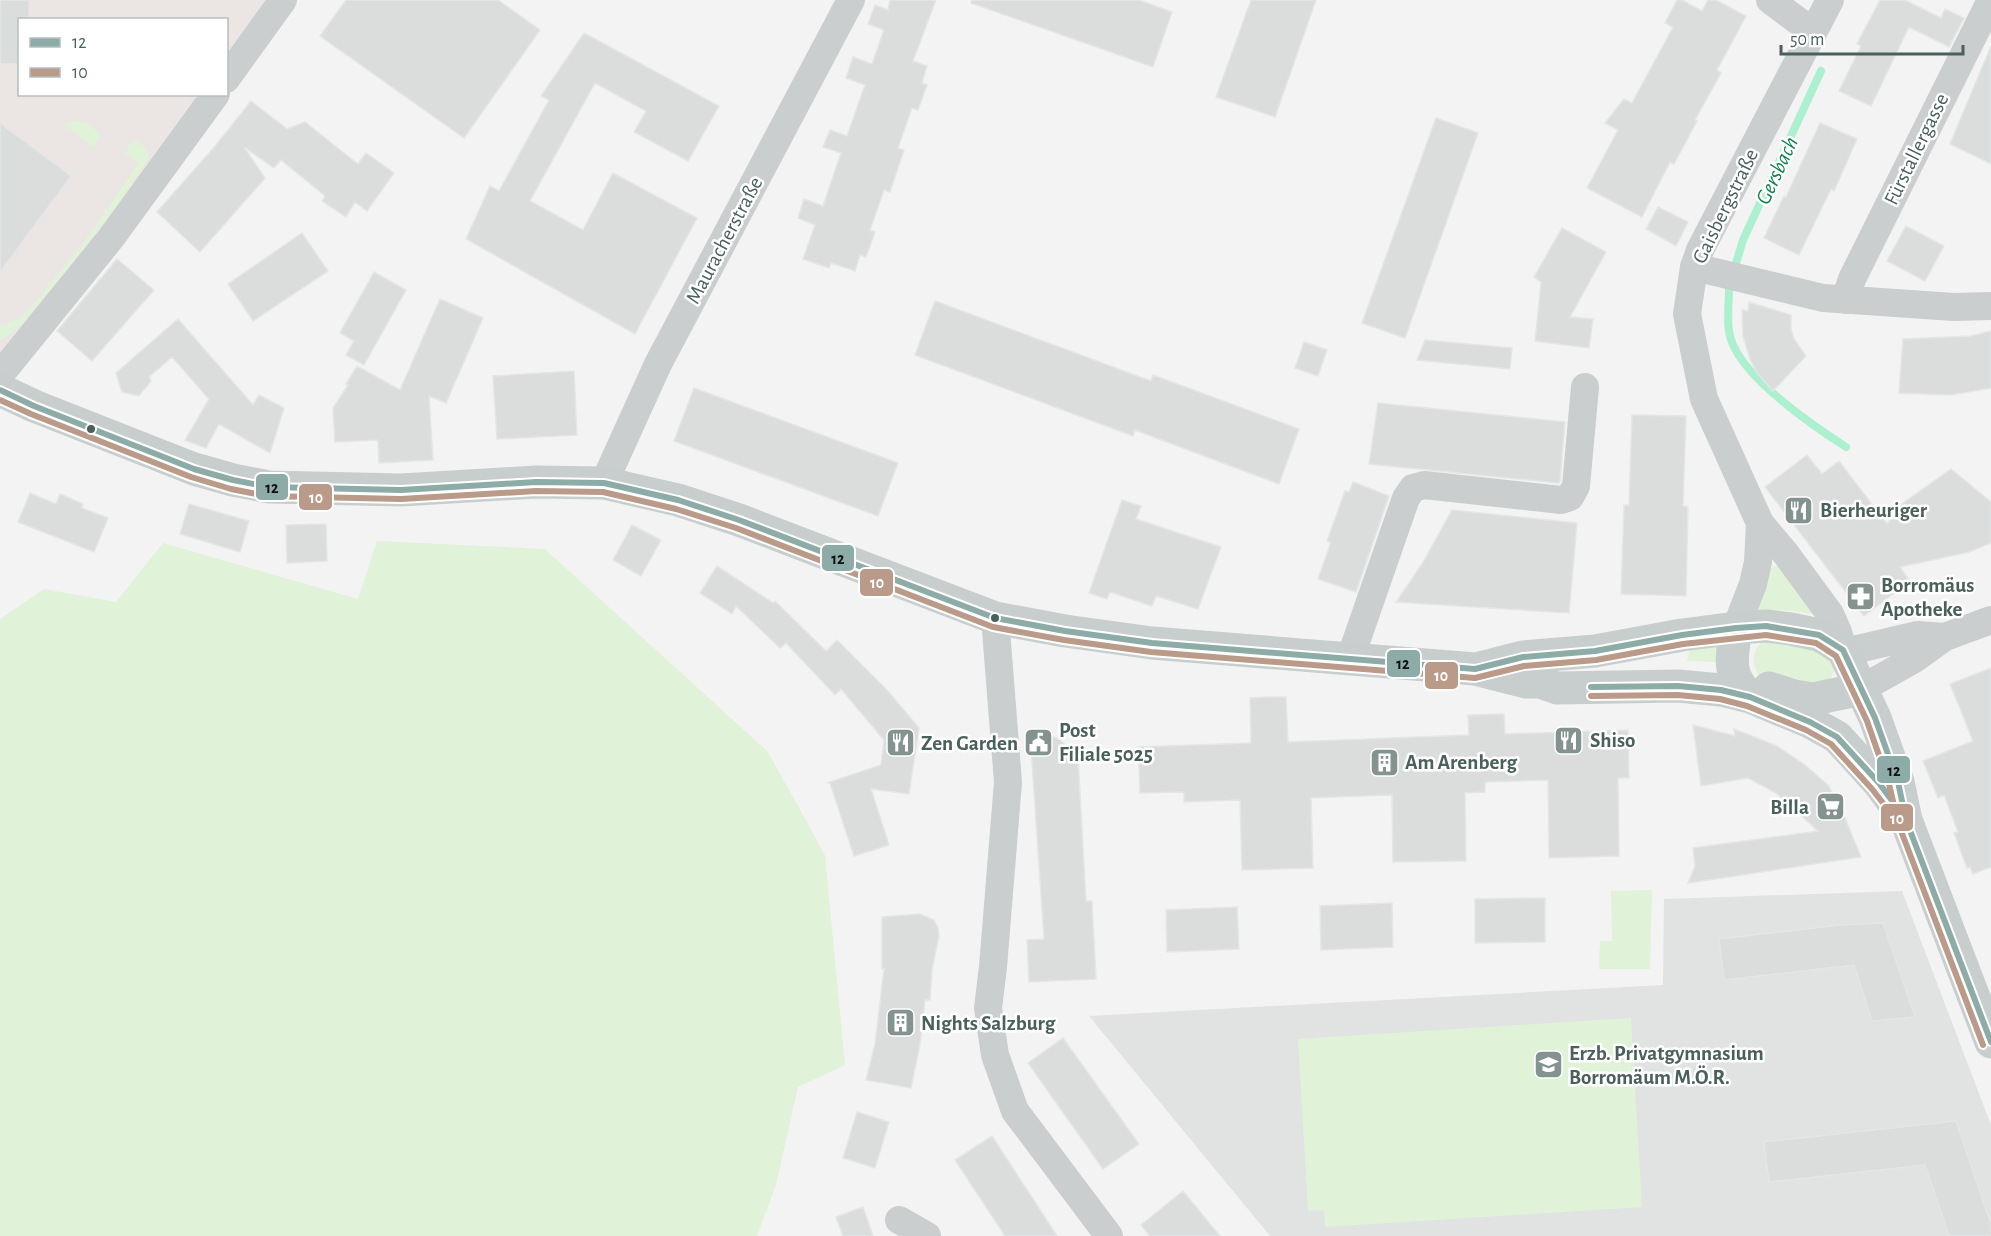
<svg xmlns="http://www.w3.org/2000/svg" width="1991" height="1236" viewBox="0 0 1991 1236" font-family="'Alegreya Sans',sans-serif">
  <rect width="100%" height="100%" fill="#f3f3f3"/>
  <path fill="#ebe5e3" d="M0,0H266L227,55L226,20H20V94L199,95L134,186L0,365Z"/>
  <path fill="#e1e3e2" d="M1902,891L1991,1125V1236H1270L1089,1016L1663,985L1664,899Z"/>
  <path fill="#e0f2d8" d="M74,121C85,122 95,125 100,136L94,148L65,125L68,122Z
    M137,141L145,147L149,156L147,162L112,212L72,264L26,319L11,334L0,340V326L20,318L30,308L86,239L139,163L125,153L128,147L133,142Z
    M377,541L545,549L768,752L825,855L845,1065L798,1087L776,1185L757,1236H0V619L44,589L116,602L163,543L358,599Z
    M1781,565L1813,614L1785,610L1754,613L1768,569Z
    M1765,638L1820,649L1835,667L1831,678L1826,686L1762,681C1751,664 1750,653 1765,638Z
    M1717,644V662L1687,661L1690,649Z
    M1652,890L1650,969H1599L1600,941H1612L1611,891Z
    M1631,1018L1642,1207L1325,1227L1324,1210L1308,1211L1298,1039Z"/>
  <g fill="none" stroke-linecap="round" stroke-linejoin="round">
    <path stroke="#acf0cf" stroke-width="8" d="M1734,270L1743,240L1821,71
      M1729,289C1729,302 1727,317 1729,331C1734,373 1812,425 1846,447"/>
  </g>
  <path fill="#dbdcdc" stroke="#e4e6e6" stroke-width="1.5" d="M0,0H29V20H20V64H0Z
    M346,0H498L540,30L464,138L320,36Z
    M890,0H936L913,61L927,66L922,83L927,85L918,110L912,108L898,148L904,150L890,192L884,190L870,230L875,232L866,257L860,255L855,271L831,263L829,268L803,259L815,225L798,218L804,199L823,206L841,153L823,147L830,130L847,136L865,85L846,78L853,57L872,64L884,30L868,24L875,5L888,10Z
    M972,0H1139L1172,12L1153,67L971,3Z
    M1251,0H1316L1275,117L1216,97Z
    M1677,0H1682L1702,11L1708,0H1716L1746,16L1717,70L1721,73L1695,120L1697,121L1674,164L1670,162L1642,217L1587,188L1618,130L1605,123L1624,99L1632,103L1673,27L1665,23Z
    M1880,0H1905L1941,18L1945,9L1964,18L1949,47L1909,27L1871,106L1839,91L1861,46L1857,44Z
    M584,33L719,106L688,161L634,132L646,111L595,83L530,201L583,230L613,173L697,218L635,334L466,239L490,186L499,191L549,100L541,96Z
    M1991,46V164L1950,144Z
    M251,101L287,129L305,122L358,164L366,153L394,173L367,211L355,202L346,217L322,201L325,196L281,160L274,168L244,147L265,178L200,252L157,212L216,145Z
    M1436,118L1478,133L1405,338L1362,323Z
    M0,123L71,176L0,272Z
    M1820,123L1857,139L1834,191L1831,189L1799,255L1764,238L1784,196L1786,197Z
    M1658,207L1688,222L1676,246L1646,229Z
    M1906,226L1944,246L1925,281L1887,261Z
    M1562,228L1606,252L1570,317L1593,319L1589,348L1535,341L1541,282L1534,277Z
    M302,233L328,271L253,321L228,284Z
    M117,259L154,290L92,361L57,331Z
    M374,272L406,290L364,365L346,355L354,341L340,333Z
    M440,299L483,318L446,403L429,396L433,460L379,463L378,440L335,442L333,408L348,385L346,384L357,366L400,390Z
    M935,301L1151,381L1153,375L1299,429L1279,484L1135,430L1133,436L915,355Z
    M1749,302L1791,315V329L1794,339L1806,356L1773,391L1757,373L1750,359L1743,336L1742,310L1748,311Z
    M178,319L253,405L259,395L284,408L270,453L219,424L206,448L185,440L209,399L172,357L149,377L151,381L139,396L122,392L116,373Z
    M1991,331V388L1951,395L1899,393L1903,339L1971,336Z
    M1425,340L1512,348L1510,369L1417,360Z
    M1304,342L1327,350L1318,376L1295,368Z
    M574,371L577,435L497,439L493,376Z
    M694,388L898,463L878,516L674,441Z
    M1378,403L1565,422L1560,481L1559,483L1369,464Z
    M1632,415L1686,416L1683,506L1688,507L1686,596L1621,594L1624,505H1629Z
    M1807,455L1822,474L1839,461L1887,524L1903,503L1951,469L1991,502V543L1969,552L1900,567L1910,581L1864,616L1765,487Z
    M1353,482L1389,496L1356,592L1318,579L1331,542L1327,541L1345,491L1349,492Z
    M30,493L56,504L60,494L83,504L82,508L108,518L94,552L18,522Z
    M1122,500L1141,506L1136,519L1221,547L1198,609L1156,596L1152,606L1110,592L1107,599L1089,593Z
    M189,504L249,521L240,552L180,534Z
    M1452,510L1577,523L1569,613L1396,602L1422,564Z
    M326,524L327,561L287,563L286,525Z
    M632,525L661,540L641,576L613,560Z
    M717,566L773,603L775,601L826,651L837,640L887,690L919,728L909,794L871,789L889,845L854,856L830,783H827L881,765L884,740L841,689L835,695L786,643L780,648L736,606L732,614L700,593Z
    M1991,668V867L1973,874L1970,867L1967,868L1954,833L1958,832L1944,795L1938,798L1923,761L1973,741L1950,684Z
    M1268,697H1286L1288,742L1469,735L1468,715L1504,714L1505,734L1628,730L1629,778H1618L1619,856L1549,858L1548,780L1485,782V792L1465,793L1466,861L1393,862L1392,795L1311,798L1313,868L1242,870L1240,800L1184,802V792L1140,793L1138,747L1251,743L1250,698Z
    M1693,725L1735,736L1734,729L1777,746L1805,765L1828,785L1840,806L1861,857L1688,883L1695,866L1693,848L1818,831L1776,793L1748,778L1701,786Z
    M1030,733L1046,734L1059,739L1078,757L1086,901H1092L1096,979L1029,982L1027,940L1044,939Z
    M1545,898V942L1475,943V899Z
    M1392,903L1393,947L1321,950L1320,906Z
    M1237,907L1239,949L1167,952L1166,910Z
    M920,914L934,920L938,928L939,936L932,970L930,1000H925L920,1045L911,1088L866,1080L875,1044L884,969H882V917Z
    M1883,923L1915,1017L1872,1021L1854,965L1724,980L1719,939L1840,925Z
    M1063,1038L1139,1144L1103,1169L1028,1063Z
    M857,1112L889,1122L875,1168L843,1158Z
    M1956,1121L1991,1224V1236H1949L1925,1165L1769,1182L1764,1142Z
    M992,1136L1057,1236H1005L955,1160Z
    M1183,1191L1220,1236H1150L1141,1225Z
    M863,1207L873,1236H843L836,1217Z"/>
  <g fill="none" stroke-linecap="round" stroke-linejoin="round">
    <path stroke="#cacece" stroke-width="28" d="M1770,0L1813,32
      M1830,0L1700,250L1694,267L1687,314L1704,399L1760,523L1786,554L1830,614L1838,632L1843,650L1858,649L1918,635L1945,637
      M226,79L283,0
      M1694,267L1823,298L1954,307L1991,306
      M1845,300L1852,279L1991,0
      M0,375L111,238L216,94
      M604,483L658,364L851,0
      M995,618L1008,782L993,967L988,1008L995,1055L1015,1111L1109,1236
      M1736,628L1753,584L1758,562L1760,523
      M1350,659L1406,498L1413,488L1424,485L1561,500L1570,497L1576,486L1585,387
      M1861,689L1916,658L1945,637L1991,620
      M899,1220L927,1236"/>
    <path stroke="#c8cecd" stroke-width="33" d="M0,390L34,406L194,469L233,480L269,487L401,490L536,482L604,483L678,500L739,520L995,618L1065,631L1152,643L1475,669L1526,682H1540L1557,688L1678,686L1721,690L1750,697L1810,722L1837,737L1879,783L1906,820
      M1736,628C1732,658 1726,674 1750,697
      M1480,668L1523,657L1595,651L1682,635L1736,628L1766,626L1791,629L1819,635L1831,642L1843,650L1875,718L1898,782L1906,820L1991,1042
      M1769,688L1794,696L1814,699L1861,689"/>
    <defs>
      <path id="bus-1" d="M0,390L34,406L194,469L233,480L269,487L401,490L536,482L604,483L678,500L739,520L995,618L1065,631L1152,643L1475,669L1523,657L1595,651L1682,635L1736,628L1766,626L1819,635L1843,650L1875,718L1898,782L1906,820L1991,1042
        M1591,687L1678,686L1721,690L1750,697L1810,722L1837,737L1879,783L1893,802"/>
      <path id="bus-2" d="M0,400L31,414L191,477L231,489L267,496L401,499L536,491L603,492L676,509L736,528L993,627L1064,640L1151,652L1475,678L1524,666L1596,660L1683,644L1766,635L1816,643L1836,656L1867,721L1889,784L1898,823L1983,1045
        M1591,696L1678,695L1720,699L1747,706L1806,730L1831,744L1872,789L1886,807"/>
    </defs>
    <use href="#bus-1" stroke="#fff" stroke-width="10"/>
    <use href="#bus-2" stroke="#fff" stroke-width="10"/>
    <use href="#bus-1" stroke="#8daca8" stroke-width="6"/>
    <use href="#bus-2" stroke="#ba9a88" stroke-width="6"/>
  </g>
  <defs>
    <symbol id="restaurant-square" viewBox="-11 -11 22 22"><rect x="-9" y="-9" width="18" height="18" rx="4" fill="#849390" stroke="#fff"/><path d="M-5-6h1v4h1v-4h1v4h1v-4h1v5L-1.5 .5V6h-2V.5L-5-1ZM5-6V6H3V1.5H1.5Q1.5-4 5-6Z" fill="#fff"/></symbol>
    <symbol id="pharmacy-square" viewBox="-11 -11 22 22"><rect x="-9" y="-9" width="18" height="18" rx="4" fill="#849390" stroke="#fff"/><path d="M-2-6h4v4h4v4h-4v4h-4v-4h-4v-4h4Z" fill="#fff"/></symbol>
    <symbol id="civic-square" viewBox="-11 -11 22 22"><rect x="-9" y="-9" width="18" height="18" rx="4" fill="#849390" stroke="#fff"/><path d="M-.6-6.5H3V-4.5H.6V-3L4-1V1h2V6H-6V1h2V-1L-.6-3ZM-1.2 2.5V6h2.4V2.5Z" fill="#fff"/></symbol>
    <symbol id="building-square" viewBox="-11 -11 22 22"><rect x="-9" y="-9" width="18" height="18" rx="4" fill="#849390" stroke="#fff"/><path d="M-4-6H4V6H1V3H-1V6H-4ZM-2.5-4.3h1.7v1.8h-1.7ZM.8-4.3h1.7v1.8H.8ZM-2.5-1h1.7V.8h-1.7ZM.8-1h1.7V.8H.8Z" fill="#fff"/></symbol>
    <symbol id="supermarket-square" viewBox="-11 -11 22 22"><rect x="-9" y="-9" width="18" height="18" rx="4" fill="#849390" stroke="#fff"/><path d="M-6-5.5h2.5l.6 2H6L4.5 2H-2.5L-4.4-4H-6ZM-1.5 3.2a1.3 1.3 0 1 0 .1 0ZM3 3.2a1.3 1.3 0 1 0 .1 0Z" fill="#fff"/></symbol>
    <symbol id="school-square" viewBox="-11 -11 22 22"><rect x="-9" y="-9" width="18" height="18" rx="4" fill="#849390" stroke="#fff"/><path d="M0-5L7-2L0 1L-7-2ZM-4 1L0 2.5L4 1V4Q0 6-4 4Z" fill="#fff"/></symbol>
  </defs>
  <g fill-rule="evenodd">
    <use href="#restaurant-square" x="1782" y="494" width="33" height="33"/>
    <use href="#pharmacy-square" x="1844" y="580" width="33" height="33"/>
    <use href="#restaurant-square" x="1552" y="724" width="33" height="33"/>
    <use href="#civic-square" x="1022" y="726" width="33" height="33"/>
    <use href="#restaurant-square" x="884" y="726" width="33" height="33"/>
    <use href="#building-square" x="1368" y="746" width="33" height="33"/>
    <use href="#supermarket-square" x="1814" y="790" width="33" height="33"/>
    <use href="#building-square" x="884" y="1006" width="33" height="33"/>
    <use href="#school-square" x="1532" y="1048" width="33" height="33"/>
  </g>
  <g fill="#49605b" stroke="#fff" stroke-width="2">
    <circle cx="91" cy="429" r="5"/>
    <circle cx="995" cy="618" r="5"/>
  </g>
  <g text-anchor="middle" stroke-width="5" stroke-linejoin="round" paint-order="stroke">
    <g font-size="21" fill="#49605b" stroke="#fff">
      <text transform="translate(1916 149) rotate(-64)" y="7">Fürstallergasse</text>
      <text transform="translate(1725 206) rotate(-64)" y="7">Gaisbergstraße</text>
      <text transform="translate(724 240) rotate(-62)" y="7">Mauracherstraße</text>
    </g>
    <g font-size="21" font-weight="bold" fill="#49605b" stroke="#fff" text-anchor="start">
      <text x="1820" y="517">Bierheuriger</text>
      <text x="1881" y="592">Borromäus<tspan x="1881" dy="24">Apotheke</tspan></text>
      <text x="1059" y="737">Post<tspan x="1059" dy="24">Filiale 5025</tspan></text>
      <text x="1590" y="747">Shiso</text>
      <text x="921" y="750">Zen Garden</text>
      <text x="1405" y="769">Am Arenberg</text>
      <text x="1809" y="814" text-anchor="end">Billa</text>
      <text x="921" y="1030">Nights Salzburg</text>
      <text x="1569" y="1060">Erzb. Privatgymnasium<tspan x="1569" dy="24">Borromäum M.Ö.R.</tspan></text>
    </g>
    <g font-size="22" font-style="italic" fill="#0c824a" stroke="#fff">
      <text transform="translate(1776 170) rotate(-65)" y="8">Gersbach</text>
    </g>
  </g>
  <g stroke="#fff" stroke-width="2">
    <rect x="255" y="473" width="34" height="28" rx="6" fill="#8daca8"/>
    <rect x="298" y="483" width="35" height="28" rx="6" fill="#ba9a88"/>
    <rect x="821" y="544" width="34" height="28" rx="6" fill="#8daca8"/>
    <rect x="859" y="568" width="35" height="29" rx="6" fill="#ba9a88"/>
    <rect x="1386" y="649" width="35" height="29" rx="6" fill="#8daca8"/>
    <rect x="1424" y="661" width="35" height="29" rx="6" fill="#ba9a88"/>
    <rect x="1876" y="755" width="35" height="29" rx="6" fill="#8daca8"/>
    <rect x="1880" y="803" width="34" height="29" rx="6" fill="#ba9a88"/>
  </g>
  <g font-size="16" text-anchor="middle" font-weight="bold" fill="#fff">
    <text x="316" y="503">10</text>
    <text x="877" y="588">10</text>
    <text x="1441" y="681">10</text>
    <text x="1897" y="824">10</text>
  </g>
  <g font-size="16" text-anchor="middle" font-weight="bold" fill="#111">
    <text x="272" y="493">12</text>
    <text x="838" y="564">12</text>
    <text x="1403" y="669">12</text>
    <text x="1894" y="776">12</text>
  </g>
  <rect x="18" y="18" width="210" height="78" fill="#ffffff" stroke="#b6bfbd" stroke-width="1.5"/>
  <rect x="30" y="38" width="30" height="9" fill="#8daca8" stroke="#b6bfbd" stroke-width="1.5"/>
  <text x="72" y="48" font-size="18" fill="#49605b">12</text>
  <rect x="30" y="68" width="30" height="9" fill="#ba9a88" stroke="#b6bfbd" stroke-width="1.5"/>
  <text x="72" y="78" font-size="18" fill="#49605b">10</text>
  <path d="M1781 45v9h182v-9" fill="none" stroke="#49605b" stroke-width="3"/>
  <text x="1790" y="45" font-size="18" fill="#49605b" stroke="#ffffff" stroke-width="4.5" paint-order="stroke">50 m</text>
</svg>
